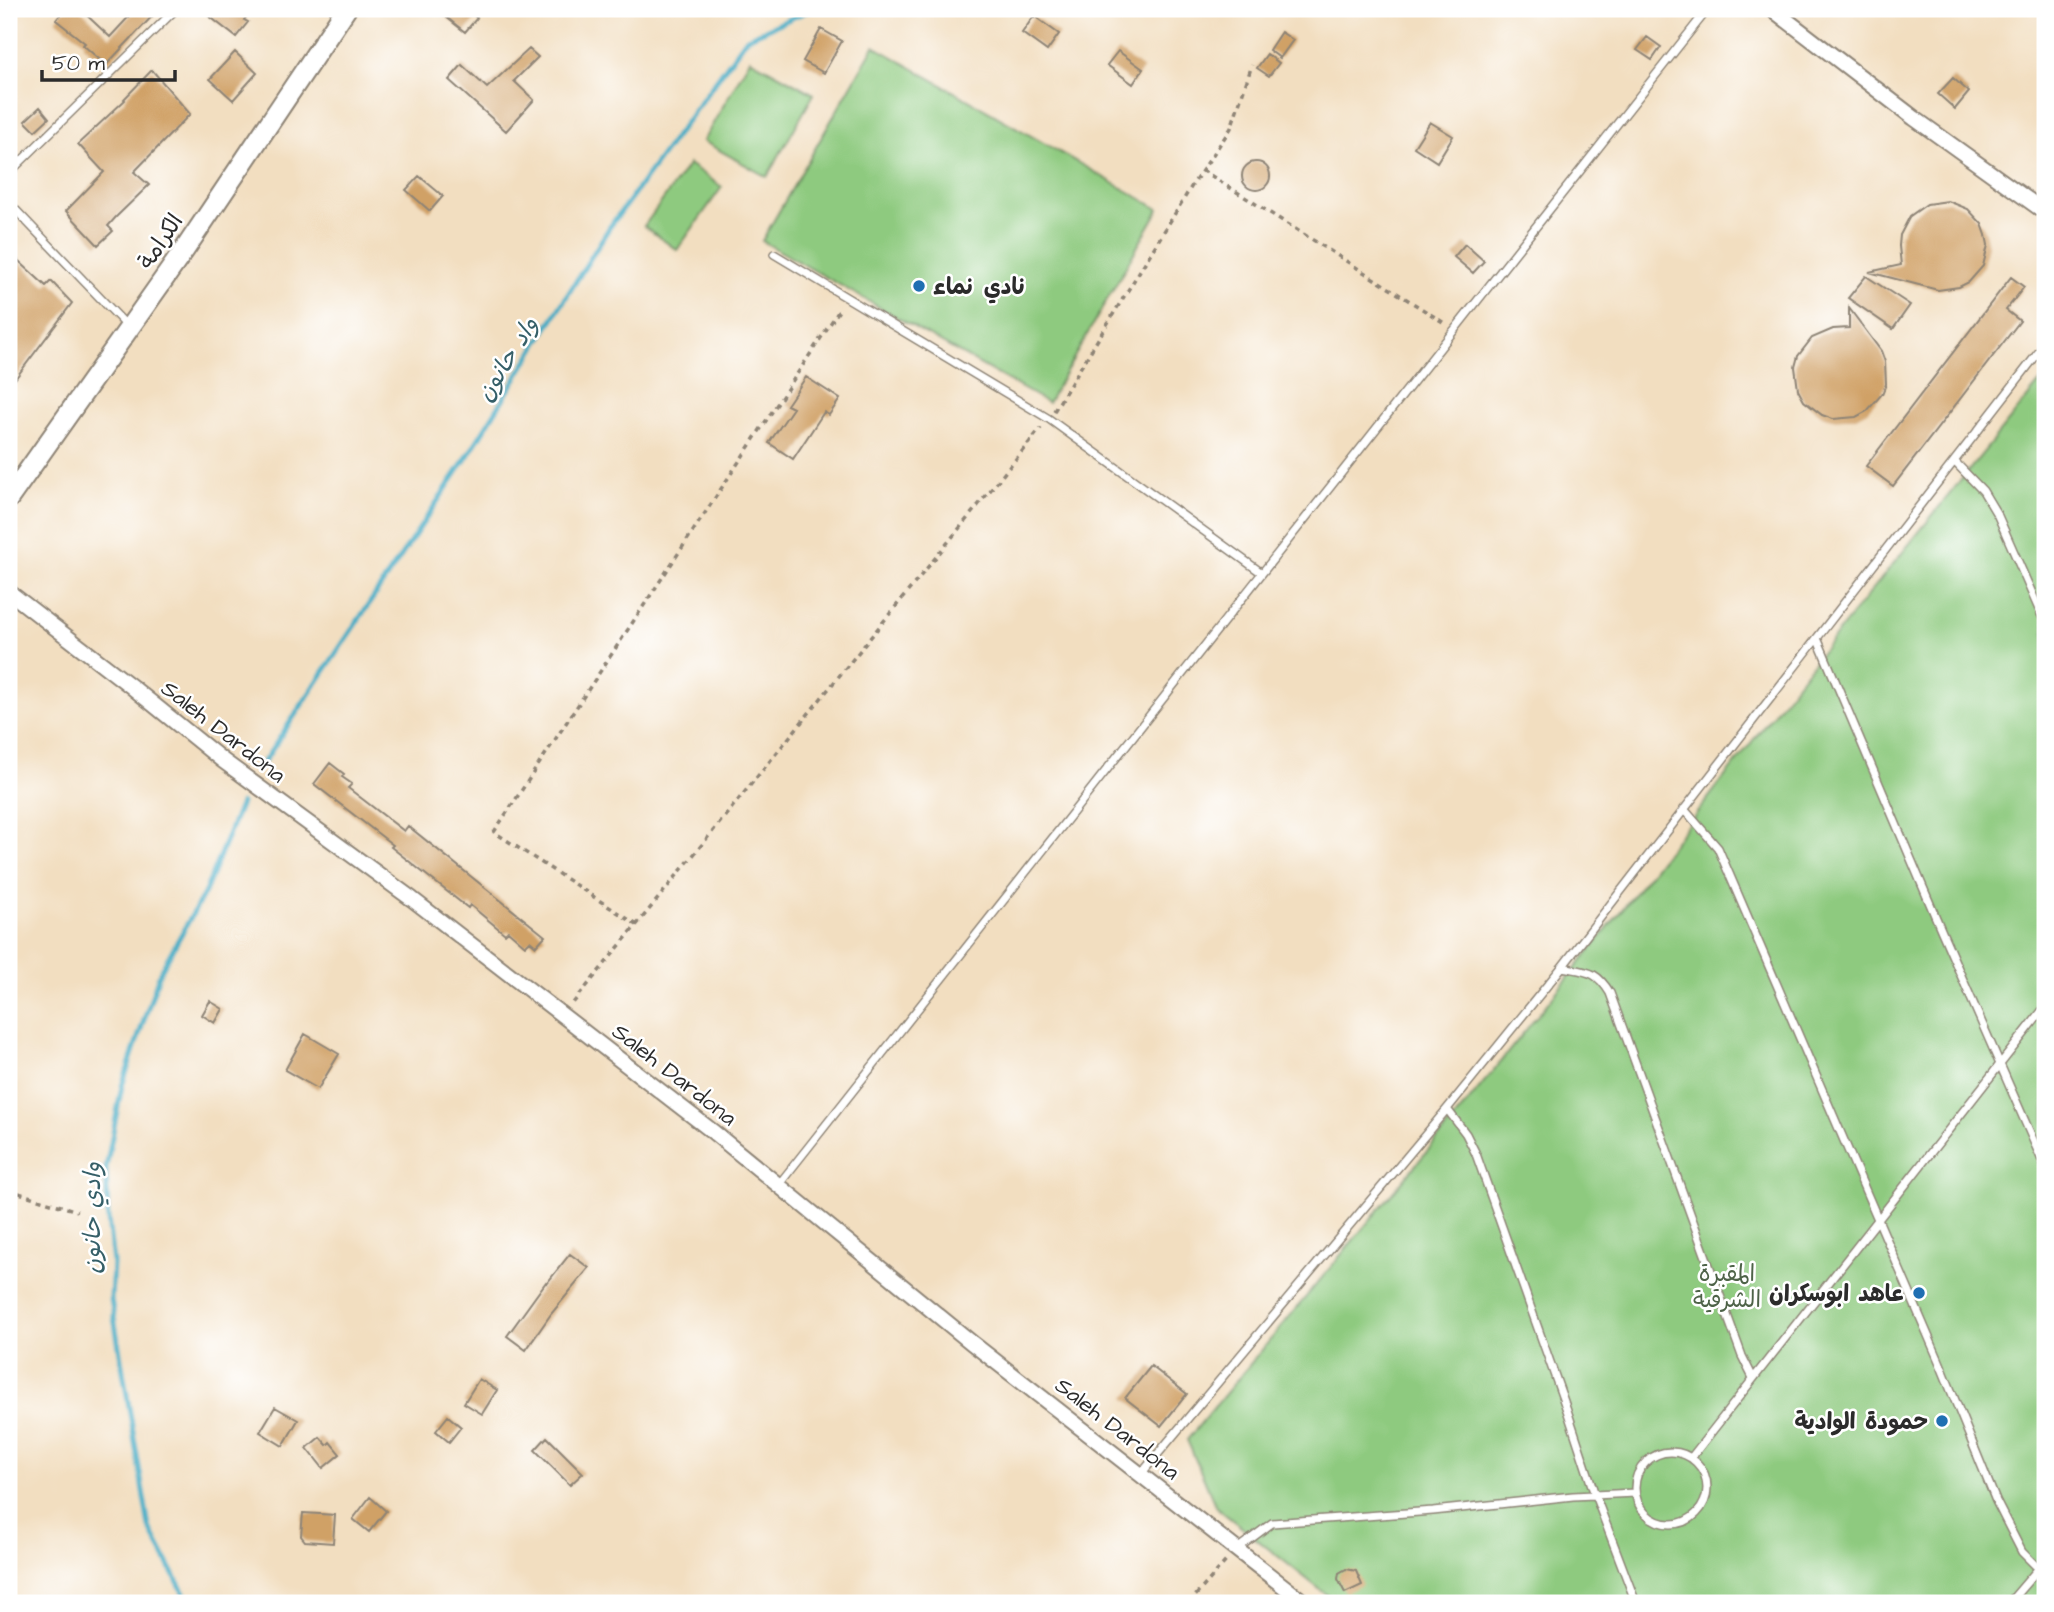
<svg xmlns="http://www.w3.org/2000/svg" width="2054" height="1612" viewBox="0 0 2054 1612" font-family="'Architects Daughter','Playpen Sans Arabic',sans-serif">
  <rect width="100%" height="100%" fill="#fff"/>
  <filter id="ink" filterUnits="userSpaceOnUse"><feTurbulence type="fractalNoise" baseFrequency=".0143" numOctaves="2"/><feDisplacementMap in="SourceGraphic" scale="14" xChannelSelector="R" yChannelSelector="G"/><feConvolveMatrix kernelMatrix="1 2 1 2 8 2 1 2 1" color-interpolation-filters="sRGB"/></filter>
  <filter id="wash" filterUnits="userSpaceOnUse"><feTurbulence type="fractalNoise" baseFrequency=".00686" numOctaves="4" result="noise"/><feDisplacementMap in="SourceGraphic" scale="28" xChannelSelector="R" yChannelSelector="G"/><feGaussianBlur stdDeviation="1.57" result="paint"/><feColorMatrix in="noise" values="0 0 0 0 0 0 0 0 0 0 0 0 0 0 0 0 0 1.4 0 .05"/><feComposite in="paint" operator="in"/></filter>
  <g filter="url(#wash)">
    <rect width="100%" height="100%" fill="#f2dec0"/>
    <path fill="#8eca7f" stroke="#5c7a55" stroke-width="2" d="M874,46L1159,209L1048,403L762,241Z
      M750,59L814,94L767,177L703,141Z
      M689,164L722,187L677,250L644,226Z
      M2045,376V1603H1337L1216,1507L1187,1440L1468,1102L1604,933L1805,673Z"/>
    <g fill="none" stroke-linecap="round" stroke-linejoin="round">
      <path stroke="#44acc4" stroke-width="5" d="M263,763L469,454L609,228L747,38L812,9
        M189,1603L149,1527L111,1299L113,1263L108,1219L106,1168L122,1086L160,972L205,892L241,803"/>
    </g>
    <g id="blocks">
      <path fill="#d0a166" d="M65,9H80L110,37L136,9H159L106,65L83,45L85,43L56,20Z
        M200,9H252L244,20L248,22L236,37Z
        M436,9H466L477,18L465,32Z
        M1034,16L1059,34L1047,51L1022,33Z
        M821,29L842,41L824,73L803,61Z
        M1281,32L1293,40L1280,58L1269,50Z
        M1647,37L1661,47L1652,60L1637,50Z
        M529,49L538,57L514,81L534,100L506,131L449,80L462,65L487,88Z
        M1118,51L1143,69L1133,84L1107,65Z
        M235,52L257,73L233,100L210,79Z
        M1267,54L1279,63L1269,76L1257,68Z
        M152,70L190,114L134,172L149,185L116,217L108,226L113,231L98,245L66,211L104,172L78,144L125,100L124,99Z
        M1953,78L1969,92L1955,109L1938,94Z
        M40,107L49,118L35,131L25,121Z
        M1430,122L1453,136L1437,162L1414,147Z
        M1242 176a14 14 0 1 1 28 0a14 14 0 1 1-28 0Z
        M419,176L443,196L430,211L406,190Z
        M1948,201L1968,209L1982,224L1986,235L1988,245L1983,266L1969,282L1959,287L1938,290L1869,272L1901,265L1899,246L1900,235L1910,216L1927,204Z
        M1465,244L1484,261L1473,273L1454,257Z
        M9,252L46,286L51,281L72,303L9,387Z
        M1866,276L1910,305L1893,329L1848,298Z
        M2011,277L2024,287L2006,310L2020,321L1893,486L1866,466Z
        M1849,308L1881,351L1885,362L1886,384L1882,394L1867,411L1856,417L1833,419L1822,415L1804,401L1798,390L1795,367L1798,356L1812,338L1833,329L1849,328Z
        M806,377L840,399L829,415L824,412L793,459L769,443L793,408L787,405Z
        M330,763L344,774L342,777L352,784L348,788L404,831L408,826L545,936L536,946L530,941L525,946L508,931L505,934L470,905L468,908L391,847L393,845L314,784Z
        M210,1001L223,1009L215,1023L202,1015Z
        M305,1034L339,1054L318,1089L285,1070Z
        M570,1254L589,1268L551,1314L526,1350L507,1336L546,1282L547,1283Z
        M1151,1366L1187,1394L1161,1426L1125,1398Z
        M479,1379L497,1390L482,1414L464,1403Z
        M275,1407L298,1420L283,1446L260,1432Z
        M448,1416L461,1427L449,1442L436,1431Z
        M320,1437L327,1445L330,1442L340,1454L323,1468L307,1448Z
        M547,1437L583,1473L570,1485L535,1450Z
        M370,1497L386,1511L369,1532L353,1519Z
        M303,1513L335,1515L333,1543L305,1541L301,1536Z
        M1346,1569L1356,1571L1362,1585L1345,1593L1338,1579L1339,1573Z"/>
    </g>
  </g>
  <g filter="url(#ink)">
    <use href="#blocks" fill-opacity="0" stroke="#8e8476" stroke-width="2"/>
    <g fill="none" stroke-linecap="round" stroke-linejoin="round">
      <defs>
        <path id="service" d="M9,173L176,9
          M9,203L127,326
          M774,254L1049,419L1262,573
          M1955,462L1983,491L1998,516L2045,623
          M1817,638L1942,932L2045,1167
          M1684,809L1718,848L1939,1361L1996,1501L2022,1552L2039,1569
          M1562,967C1587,972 1596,970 1610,993L1742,1356L1753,1378
          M1447,1109L1466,1134L1476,1154L1567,1410L1595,1495L1636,1603
          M780,1183L1708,9
          M1635 1488a36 36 0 1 1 72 0a36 36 0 1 1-72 0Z
          M1691,1458L2045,1007
          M1141,1474L1447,1109L1562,967L2045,344
          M1237,1549L1272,1523L1433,1511L1573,1496L1635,1493
          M2009,1603L2045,1561"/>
        <path id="minor" d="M1772,9L1914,118L2045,212
          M9,592L132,687L222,760L412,899L712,1131L972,1343L1305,1603"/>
        <path id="secondary" d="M9,498L185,249L346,9"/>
      </defs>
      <use href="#service" stroke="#8e8476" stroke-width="10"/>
      <use href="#minor" stroke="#8e8476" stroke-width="18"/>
      <use href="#secondary" stroke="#8e8476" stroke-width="23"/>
      <path stroke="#8e8476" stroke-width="3.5" stroke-dasharray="5 5" stroke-linecap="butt" d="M1202,170L1446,324
        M1054,411L1193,184L1231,128L1252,65
        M637,925L494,832L840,309
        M573,1003L1041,428
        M9,1190L77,1211
        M1189,1603L1226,1561"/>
      <use href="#service" stroke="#fff" stroke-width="7"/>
      <use href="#minor" stroke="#fff" stroke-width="14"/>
      <use href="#secondary" stroke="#fff" stroke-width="19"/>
    </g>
  </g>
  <g fill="#1f6fb2" stroke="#fff" stroke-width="2.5">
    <circle cx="919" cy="286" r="7"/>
    <circle cx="1919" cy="1293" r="7"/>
    <circle cx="1942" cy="1421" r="7"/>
  </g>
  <g text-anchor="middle" stroke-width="5" stroke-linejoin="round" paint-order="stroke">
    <g font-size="23" fill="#2b2b2b" stroke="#fff">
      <text transform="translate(160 241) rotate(-56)" y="8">الكرامة</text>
      <text transform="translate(224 731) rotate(38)" y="8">Saleh Dardona</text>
      <text transform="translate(675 1074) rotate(38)" y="8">Saleh Dardona</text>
      <text transform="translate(1118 1428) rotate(38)" y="8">Saleh Dardona</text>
    </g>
    <g font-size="23" font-weight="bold" fill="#2b2b2b" stroke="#fff" text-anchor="end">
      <text x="933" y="294" text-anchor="start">نادي نماء</text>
      <text x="1905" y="1301">عاهد ابوسكران</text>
      <text x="1928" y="1429">حمودة الوادية</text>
    </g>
    <g font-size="23" fill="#4e6348" stroke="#fff">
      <text x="1727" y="1281">المقبرة<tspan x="1727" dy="26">الشرقية</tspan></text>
    </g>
    <g font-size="24" font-style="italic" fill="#355f68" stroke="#fff">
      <text transform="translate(507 359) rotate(-58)" y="8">واد حانون</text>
      <text transform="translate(92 1218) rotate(-90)" y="8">وادي حانون</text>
    </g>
  </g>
  <rect width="2054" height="1612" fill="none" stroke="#fff" stroke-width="35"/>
  <path d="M42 70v10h133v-10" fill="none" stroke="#2b2b2b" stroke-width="3.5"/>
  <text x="52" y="70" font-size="21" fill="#2b2b2b" stroke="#ffffff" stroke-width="5" paint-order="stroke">50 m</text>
</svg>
